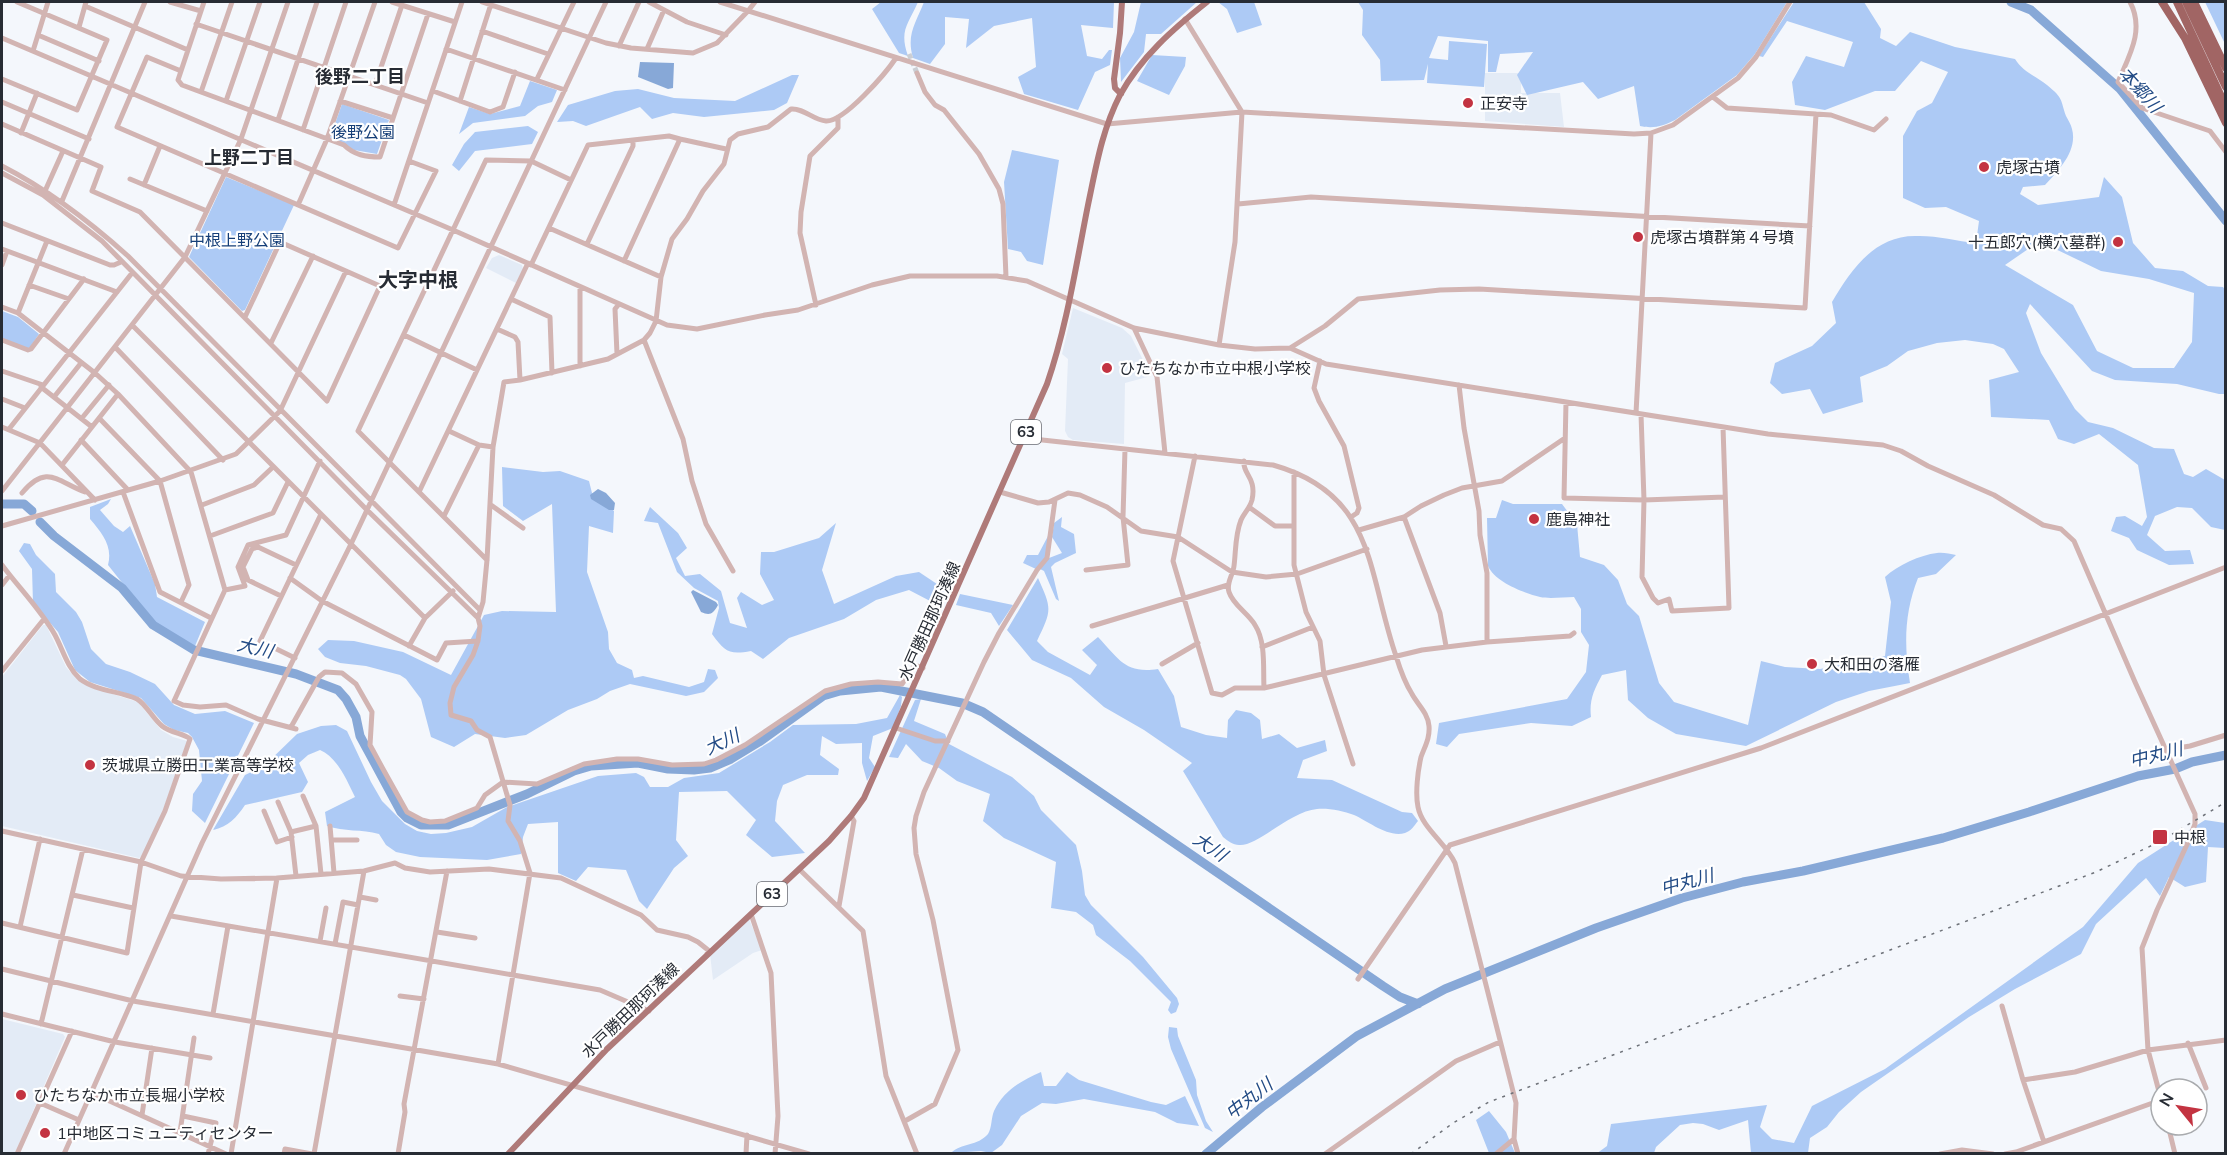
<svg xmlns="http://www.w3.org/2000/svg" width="2227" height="1155" viewBox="0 0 2227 1155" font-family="Mulish,'Noto Sans JP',sans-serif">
  <rect width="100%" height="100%" fill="#f4f7fc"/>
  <path fill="#e3ebf6" d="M1485,73H1521V93H1560L1564,127L1485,121Z
    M499,255L522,265L523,269L516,283L486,268L492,258Z
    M1073,308L1122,328L1131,336L1151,376L1125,383L1124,444L1073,440L1068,437L1065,431L1068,359L1062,354Z
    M43,625H46L66,667L73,675L87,686L138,702L161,730L173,737L187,741L160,819L142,856L139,858L2,826V677Z
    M749,919L762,950L753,953L713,980L710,954Z
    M2,1019L63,1034L65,1037L15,1153L2,1154Z"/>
  <path fill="#adcaf5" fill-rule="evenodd" d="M881,2H918C908,25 899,30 908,56L899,53L872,9Z
    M924,2H1114L1113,28L1081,25L1087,56L1102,59L1109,50H1112L1110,65L1095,72L1078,110L1024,94L1018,77L1036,67L1032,18L994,26L966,48L969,19L945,17V44L930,64L913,58C906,34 916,23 924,2Z
    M1141,2H1197L1161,34H1146L1144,52L1121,82L1120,58L1134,32Z
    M1218,2H1254L1262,25L1237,33L1227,9Z
    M1358,2H1787L1755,54L1737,75L1675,120C1663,126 1654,129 1640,126L1634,86L1598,99L1583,82L1527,95L1517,75L1533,52L1500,54L1496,72H1488V41L1438,36L1429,58L1448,60L1449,41L1487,44L1484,87L1427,83L1428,64L1424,80L1381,81L1380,60L1362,35L1363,10Z
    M1794,2H1864L1881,29L1880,38L1896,46L1910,32L1955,47L2015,59C2023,72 2036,76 2047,85C2064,99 2060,99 2066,116C2068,120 2071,124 2072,129C2078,151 2058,171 2045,185L2023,187L2020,194L2038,205L2099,197L2104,177L2122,197L2133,243L2155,268L2183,271L2208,286L2223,287L2225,290V394H2219L2177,384L2115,380L2092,371L2030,304L2026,313L2041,353L2075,409L2088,422L2113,428L2154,448L2174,449L2184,474L2193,477L2206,469L2225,480V530L2211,527L2192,508L2177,507L2155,516L2147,535L2165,551L2190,550L2194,564L2169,565L2137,550L2129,538L2111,531L2116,517L2125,516L2142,526L2147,517L2138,465L2099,434L2074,444L2058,439L2049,420L1991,417L1989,380L2019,372L2004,349L1993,344L1965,340L1937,343L1908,351L1887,366L1860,377L1863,402L1823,414L1810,389L1782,394L1770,383L1775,363L1812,346L1836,323L1832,302C1851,270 1874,236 1915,236C1935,235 1956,241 1976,243L1979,221L1946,207L1925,208L1903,198V136L1917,111L1932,103L1948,72L1921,61L1895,91H1875L1825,110L1795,105L1792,82L1806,56L1844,67L1853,42L1787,21L1763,57L1759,56ZM2043,243L2101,271L2149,279L2194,293L2192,342L2174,368H2133L2097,351L2073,305L2005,265L2034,245Z
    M2205,2H2225V44Z
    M1152,55L1186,57L1185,66L1169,95L1137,81Z
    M792,75H799L787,103L774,110L704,117L673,113L652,119L640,107L586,126L573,121L557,122L568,105L615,91L638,89L674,98L735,101Z
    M530,81L557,90L552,102L538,106L525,116L473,123L459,134L469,107L490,114L520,106Z
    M342,104L389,120L377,154L354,150L330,138Z
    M528,126L538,132L532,144L475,151L459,171L452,165L464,144L475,132Z
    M1012,150L1059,160L1043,265L1027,261L1021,252L1008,249L1004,182Z
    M226,177L294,205L245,310L242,311L189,257Z
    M2,311L18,317L39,334L29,349L2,338Z
    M502,467L543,472L560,471L589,481L592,493L614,511L613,533L589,526L587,572L608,632L609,649L617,663L632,670L634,678L643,676L689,687L704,682L708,669L715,670L718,678L704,692L686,696L630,684L610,691L597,699L568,710L526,735L505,738L475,734L454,747L431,737L421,699L406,679L400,675L366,666L340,663L325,657L318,649L328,640L354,641L403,652L451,675L484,615L502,611L556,612L552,504L523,521L503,506Z
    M111,499L108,504L100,510L114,526L123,532L130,526L155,584L157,597L205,622L195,646L155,624L108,565C113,546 102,533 90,519V507Z
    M1502,500L1513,504H1562L1577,524L1580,557L1604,565L1618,580L1627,604L1639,616L1659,683L1674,702L1748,725L1761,661L1785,667L1820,669L1885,656L1891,602L1885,577C1898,565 1920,555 1937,553C1943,552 1950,554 1956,555L1936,574L1918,578C1904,614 1904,645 1910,683L1869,691L1836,702L1746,746L1676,734L1648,718L1628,700L1626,670L1602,675C1594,690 1589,700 1591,717L1572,726L1531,723L1459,734L1447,747L1436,744L1439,723L1567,699L1586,672L1589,645L1581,632V609L1574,597C1563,597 1550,599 1540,597C1524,593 1495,582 1488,566L1487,518H1496Z
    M650,507L678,533L687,548L676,558L685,576L700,574L721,591L730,623L747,628L737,598L741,592L762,605L774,600L760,574L761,552H774L819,538L836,523L822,570L834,604L896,576L919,572L949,592L943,603L932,602L909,590L876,600L844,619L789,638L763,659L751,651C729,655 725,652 712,634L719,608L718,601L694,588L677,572L658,523L644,521Z
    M1062,517L1061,527L1074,534L1076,553L1055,563L1051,567L1059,601L1056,599L1044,571L1040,569L1049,558L1062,553L1052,537L1054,523Z
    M1048,536L1046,557L1036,569L1023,563L1027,555H1038Z
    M24,543L30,544L36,555L55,574L56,592L76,612L82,622L91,649L106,664L130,672L155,684L174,705L195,714L225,711L254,723L205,823L192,811L193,794L202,781L199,750L192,737L188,733L174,730L164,724L141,698L90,682L75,670L58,632L33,603L32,569L19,551Z
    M1038,578C1052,609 1052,610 1037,641L1048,652L1090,675L1097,665L1082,650L1098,637C1119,659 1125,674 1158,669L1174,696L1181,727L1206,735L1227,738L1228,720L1236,710L1251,713L1260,720L1262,739L1279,734L1297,748L1325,740L1327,751L1303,760L1297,778L1332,780L1402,812L1412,813L1418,821C1414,826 1411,831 1405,833C1388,838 1368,821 1354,815C1343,811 1329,808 1317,809C1291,811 1256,847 1239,845C1233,845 1228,841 1223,837L1183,771L1192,763L1144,730L1104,707L1071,678L1032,660L1007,630Z
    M960,594L1013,605L999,626L991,613L956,605Z
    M900,695L902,697L901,706L893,728L873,736L869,758L875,767L867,781L862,763V743L836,744L822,736L820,755L839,769L838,775H807L783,785L777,801L775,821L805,853L772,857L746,835L756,820L727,791L679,792L676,840L688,856L674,868L647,909L639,901L626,870L588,867L576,881L558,873V822L528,824L523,837L521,854L487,860L420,857L396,852L386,845L379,834C362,829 344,832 327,826L325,812L355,797C347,781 338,758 320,750L308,755L299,763L308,782L302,792L245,805C237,817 228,827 213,830L245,775L264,766L297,734L321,726L336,725L347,731L371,782L382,801L405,824L417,831L431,834L446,833L472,827L507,807L598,776L636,773L644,777L650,787H668L684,778L719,773L770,742L793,725L856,724L887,718Z
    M921,699L914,721L945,734L949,744L1012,777L1034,796L1041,810L1076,845L1082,871L1085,895L1091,905L1143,957L1177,998L1179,1004L1176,1012L1171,1014L1168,1010L1171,1002L1130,961L1096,935L1093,925L1076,912L1051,908L1056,862L1004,838L983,821L990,794L957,781L939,768L922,761L906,744L898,758L889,757L915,700Z
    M2205,820L2225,823V848L2208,847L2206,882L2185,887L2169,877L2160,896L2146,878L2096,924L2081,954L2015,989L1969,1017L1861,1092L1839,1112L1827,1127L1810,1138L1808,1153H1751L1748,1120L1719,1130L1703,1124L1693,1123L1680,1125L1656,1147L1654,1153L1596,1154L1607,1146L1611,1124L1767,1105L1760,1127L1772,1139L1794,1143L1812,1106L1885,1069L2083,927L2138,863Z
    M1169,1027L1177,1028L1178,1036L1196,1080L1197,1095L1206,1121L1213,1132L1205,1128L1171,1049L1168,1037Z
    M1041,1072L1044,1086H1056L1067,1072L1079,1080L1151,1102L1166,1105L1185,1096L1199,1126L1177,1123L1155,1112L1084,1099L1056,1104L1042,1103L1021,1116L1002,1145L991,1153L981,1151L951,1153C961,1143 978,1146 988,1134C992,1128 991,1118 994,1111C1004,1090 1021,1081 1041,1072Z
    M1489,1111L1506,1132L1515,1153H1489L1476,1120Z"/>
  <path fill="#87a8d7" d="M640,62L674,63L673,88L668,89L638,77Z
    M598,489L606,493L615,503L614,510H609L591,499L590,495Z
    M693,590L716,602L718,605C713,614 710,616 701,612L691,592Z"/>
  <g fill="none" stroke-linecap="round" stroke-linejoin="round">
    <path stroke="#87a8d7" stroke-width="9" d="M2011,2L2031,10L2120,89L2226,221
      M2,504H24L32,511
      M40,522L54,536L122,588L153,625L194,650L296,674L338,690L346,699L356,717L360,736L401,812L407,818L421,825H448L527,794L574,771L591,766L638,763L668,769L694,770L710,768L731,759L759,742L823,696L840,691L881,687L962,703L983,712L1383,986L1400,997L1418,1004
      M1206,1154L1262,1107L1357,1036L1445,989L1596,928L1682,898L1743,882L1803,871L1943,838L2029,812L2138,776L2175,769L2192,762L2226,755"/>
    <path stroke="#cbced4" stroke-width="5" stroke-dasharray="5 2.5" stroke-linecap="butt" d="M909,54L917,73"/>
    <path stroke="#d2b4b2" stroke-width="5" d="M170,2L201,11
      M204,2L178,80L182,85L344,145C354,155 366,157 380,157L428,14
      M392,2L455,22
      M482,2L606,43L631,48L693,53L717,43L748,11L755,2
      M649,2L687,22L726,35
      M720,2L1107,124L1242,112L1634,134L1651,133L1673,125L1738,78L1756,57L1790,2
      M2130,2C2145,30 2129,56 2118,82L2142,108L2210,131L2226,152
      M85,6L188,50
      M1185,19L1242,112L1235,242L1219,345
      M196,24L428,103
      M79,27L86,2
      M482,31L548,54
      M38,35L99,61
      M2,38L453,230L667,325L697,329L765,315L798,310L872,285L910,276H997L1027,281L1134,328L1219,345L1255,349L1290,348L1326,364L1768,434L1883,445L1901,451L1928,466L1994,495L2043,525L2061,529L2074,541L2135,682L2195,814V824L2189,840L2157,910L2142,948L2148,1050L2161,1099
      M619,46L639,2
      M446,49L565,90
      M647,49L664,10
      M33,51L48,2
      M181,71L147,57L117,127L398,248L436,171L409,161
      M917,73L925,92L935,105L944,110L979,154L999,189L1003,204L1006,277
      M2,79L77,110L107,40L17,2
      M537,79L574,2
      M375,85L402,5
      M433,91L490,112L503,107L515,72
      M201,92L232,2
      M1713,97L1727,108L1831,115L1874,130L1886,119
      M226,101L260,2
      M340,101L393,118
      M460,101L491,4
      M2,102L89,139
      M278,120L317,2
      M2,124L101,167L92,191L140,212L327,401L380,286L280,242L245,317
      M303,130L346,2
      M21,133L37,93
      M2,166C49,190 89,221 128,256L480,610
      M2,173L43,195L102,241L366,509L478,618
      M130,179L207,211
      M144,185L160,146
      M45,191L63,151
      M62,201L145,2
      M1238,204L1311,197L1810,226
      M298,205L327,139L375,2
      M394,205L462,2
      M2,223L110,265H114L121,262
      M549,228L661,277
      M587,244L633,146V140
      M2,249L117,292
      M624,261L680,139L726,149
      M2,265L7,251
      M531,265L588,145L669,136L680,139
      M29,285L69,299
      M580,287V366
      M511,299L550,317L552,373
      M816,305L800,233L801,212L810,156L838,128V117
      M2,307L18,313L95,373L118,394L191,472L225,590L174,701L183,705L200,707L226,705L258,719L296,729
      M18,313L47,241
      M132,325L425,618
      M1134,328L1157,377L1165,453
      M497,329L515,337L518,342L520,380
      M404,335L477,370
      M2,340L28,350L31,349L84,279
      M644,340L683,439L692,481L706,524L733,571
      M271,343L313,256
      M115,347L223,460
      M1290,348L1325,326L1358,299L1440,290L1479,289L1805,308L1816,114
      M617,354L615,309L619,304
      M1320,361L1314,388L1319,401L1344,446L1359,508L1357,513L1351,517
      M2,371L43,385
      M1459,385L1464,428L1479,511L1480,535L1487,573V642
      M41,387L92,427
      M54,397L81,363
      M2,399L25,408
      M1566,402L1564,498L1644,500L1725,497
      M1636,413L1651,133
      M1641,414L1644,500L1642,577L1653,598L1658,603L1669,599L1672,611L1729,608L1723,427
      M82,418L109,385
      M99,418L160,481L189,585L181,602
      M2,427L40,443L95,500
      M9,429L132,273
      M449,431L479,445L493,447
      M1024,438L1273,465C1376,494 1367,572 1396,656C1400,669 1405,683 1412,694C1418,705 1428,713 1429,726C1430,738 1425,746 1421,757C1418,770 1415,793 1418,807C1422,828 1446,843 1455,863L1516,1103L1514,1139L1518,1154
      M81,440L128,490
      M1195,456L1173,561L1212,693L1222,695L1235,688H1264
      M1244,461C1242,474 1257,477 1252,500C1250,508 1244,513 1241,520C1235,535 1236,550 1234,566C1233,575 1226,583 1229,592C1233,605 1248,613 1255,625C1266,642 1263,668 1264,688L1422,650L1487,642L1570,636L1574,633
      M62,465L118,394
      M1294,472V565L1306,612L1320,641L1324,675L1353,764
      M2,491L185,257L241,139L288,2
      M123,492L160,592L211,618
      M419,492L528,263
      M1000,492L1038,503L1049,502L1068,493L1080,495L1107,507L1141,531L1178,537L1232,572L1266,577L1297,574L1367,549
      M22,493C47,463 58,482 85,492
      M202,505L254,485L273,467
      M491,505L523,528
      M1249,507L1275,526H1293
      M444,516L479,445
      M1404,517L1440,613L1446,646
      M2,526L160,481L236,454L280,411L346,271
      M1359,530L1404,517L1421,506L1444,495L1462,488L1502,481L1565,438
      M210,536L273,513L288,482
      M487,560L358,431L486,160L531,161L571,180
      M2,565C19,588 41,610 55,635C63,650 67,667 80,679C96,691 119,691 137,699C146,704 153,719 162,726C171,733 185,734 190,739L165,811L141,862L127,953L2,923
      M1086,570L1128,565L1123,517L1125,449
      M290,578L322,601L437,660L446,643L478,641
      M2,585L9,576
      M225,590L245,586L238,567L248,545L286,535L320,461
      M281,596L248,580L243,567L252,549L258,547L296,565
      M1092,626L1228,585
      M409,646L425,618L453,591
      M1262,647L1313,627
      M295,658L260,641L321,514
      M1162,664L1198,643
      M2,671L44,619
      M291,727L319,677L325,672L342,673L356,684L372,712L370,745L383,769L407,812L422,820L430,822L445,821L477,808L485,795L503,782L537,784L584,764L617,759H638L672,765L704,764L716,760L745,745L825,691L851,684L878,682L902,684L915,665L923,668
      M896,728L935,741H948
      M2166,750L2190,746L2226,735
      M303,796L316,826L321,874
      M278,802L291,832L296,876
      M264,811L277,842L292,837
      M330,826L334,873
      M2,831L141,862L181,876L221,879L277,878L364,871L395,863L405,868L430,872L489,869L561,878L641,915L657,930L688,937L698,942L708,950L707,954
      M291,832L316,826
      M332,840H357
      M799,869L863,931L886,1076L917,1154
      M73,895L133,908
      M360,897L376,900
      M839,906L854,821L851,816
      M751,914L771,973L778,1116L775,1154
      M171,916L600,990L649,1011
      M20,927L40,839
      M437,932L475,938
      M320,941L326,908
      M335,944L343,902L358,905
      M2,969L133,1001L498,1064L809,1154
      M1358,979L1450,845L1761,748L2226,567
      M400,996L424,999
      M2002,1006L2023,1080
      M2,1014L115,1042L210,1058
      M213,1014L228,926
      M41,1024L83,849
      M2188,1043L2206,1088
      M498,1064L530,873L520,841L508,821L510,805L490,737L477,730L471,721L451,715L450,703L454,687L473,655L478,641L480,626L478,618L483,602L487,560L493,447L504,382L520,380L608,359L644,340L650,333L656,321L661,277L672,239L687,219L703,191L724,164L730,140L738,134L768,127L791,109C804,108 813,120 826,121C844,122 886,73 896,58
      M187,1091L214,1096
      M92,1093L226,1154
      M40,1103L79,1120
      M142,1115L152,1048
      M183,1116L216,1123L208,1154
      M905,1121L935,1104L958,1050L933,920L916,854L914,828L916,816L924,792L984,662L999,633L1037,570L1047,558L1055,500
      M2168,1125L2175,1154
      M180,1132L194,1038
      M2044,1142L2023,1080L2075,1072L2148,1050L2226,1040
      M17,1154L72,1031
      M64,1154L202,843L351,544L606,2
      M231,1154L277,878
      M284,1154L285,1149L312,1154
      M314,1154L364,871
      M398,1154L405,1112L404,1104L447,871
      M746,1154L747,1135
      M1325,1154L1456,1061L1500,1042
      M1496,1154L1514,1139
      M1940,1154L1962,1150L1993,1154
      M2005,1154L2016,1152L2161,1100"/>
    <path stroke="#af7a79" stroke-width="6" d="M1121,94L1115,88L1114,79L1120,33L1122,2
      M508,1154L607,1049L829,841L851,816L864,798L1047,384C1067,326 1076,265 1088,205C1096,167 1102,130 1120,95C1141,57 1173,29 1207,2"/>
    <path stroke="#a16564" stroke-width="8" d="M2162,2L2185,38L2226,123
      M2177,2L2226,107
      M2186,2L2226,87
      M2194,2L2226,68"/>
    <path stroke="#6e7279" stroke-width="1.5" stroke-dasharray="3 6" stroke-linecap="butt" d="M1411,1154L1453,1123L1489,1102L2096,872L2159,842L2226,802"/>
  </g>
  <g fill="#c33341" stroke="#fff" stroke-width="2">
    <circle cx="1468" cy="103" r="6"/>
    <circle cx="1984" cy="167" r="6"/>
    <circle cx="1638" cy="237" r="6"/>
    <circle cx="2118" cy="242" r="6"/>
    <circle cx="1107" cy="368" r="6"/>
    <circle cx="1534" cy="519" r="6"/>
    <circle cx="1812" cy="664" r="6"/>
    <circle cx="90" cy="765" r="6"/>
    <rect x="2152" y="829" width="16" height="16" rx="3"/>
    <circle cx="21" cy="1095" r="6"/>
    <circle cx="45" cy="1133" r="6"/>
  </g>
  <g text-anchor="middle" stroke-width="4.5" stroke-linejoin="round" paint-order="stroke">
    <g fill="#fff" stroke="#686b71" stroke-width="1.5">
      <rect x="1011" y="420" width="30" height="24" rx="4.5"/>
      <rect x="757" y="882" width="30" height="24" rx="4.5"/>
    </g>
    <g font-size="15" font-weight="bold" fill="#272c34">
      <text x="1026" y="437">63</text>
      <text x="772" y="899">63</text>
    </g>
    <g font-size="16" fill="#272c34" stroke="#fff" text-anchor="start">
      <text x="1480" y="109">正安寺</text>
      <text x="1996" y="173">虎塚古墳</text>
      <text x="1650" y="243">虎塚古墳群第４号墳</text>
      <text x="2106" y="248" text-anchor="end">十五郎穴(横穴墓群)</text>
      <text x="1119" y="374">ひたちなか市立中根小学校</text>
      <text x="1546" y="525">鹿島神社</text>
      <text x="1824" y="670">大和田の落雁</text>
      <text x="102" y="771">茨城県立勝田工業高等学校</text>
      <text x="2174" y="843">中根</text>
      <text x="33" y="1101">ひたちなか市立長堀小学校</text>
      <text x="57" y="1139">1中地区コミュニティセンター</text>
    </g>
    <g font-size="16" fill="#163f78" stroke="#fff">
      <text x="363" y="138">後野公園</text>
      <text x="237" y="246">中根上野公園</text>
    </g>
    <g font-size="16" fill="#272c34" stroke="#fff">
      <text transform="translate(929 621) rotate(-66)" y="6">水戸勝田那珂湊線</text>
      <text transform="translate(630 1010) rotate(-44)" y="6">水戸勝田那珂湊線</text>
    </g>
    <g font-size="18" font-weight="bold" fill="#272c34" stroke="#fff">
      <text x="360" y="83">後野二丁目</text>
      <text x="249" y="164">上野二丁目</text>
    </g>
    <g font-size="18" font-style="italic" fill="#224b85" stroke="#fff">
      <text transform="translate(2140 90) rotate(48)" y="6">本郷川</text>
      <text transform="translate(255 648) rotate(13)" y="6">大川</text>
      <text transform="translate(722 742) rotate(-25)" y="6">大川</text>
      <text transform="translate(2156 755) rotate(-14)" y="6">中丸川</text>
      <text transform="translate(1210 847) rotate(34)" y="6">大川</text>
      <text transform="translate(1687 882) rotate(-15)" y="6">中丸川</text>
      <text transform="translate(1249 1099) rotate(-38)" y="6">中丸川</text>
    </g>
    <g font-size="20" font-weight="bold" fill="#272c34" stroke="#fff">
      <text x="418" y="287">大字中根</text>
    </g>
  </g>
  <rect width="2227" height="1155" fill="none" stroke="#272c34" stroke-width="6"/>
  <g transform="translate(2179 1107) rotate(300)"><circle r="28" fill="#ffffff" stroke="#a9abae" stroke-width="1.5"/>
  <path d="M0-4.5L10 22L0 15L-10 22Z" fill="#c33341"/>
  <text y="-9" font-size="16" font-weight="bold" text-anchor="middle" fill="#272c34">N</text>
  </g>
</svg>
